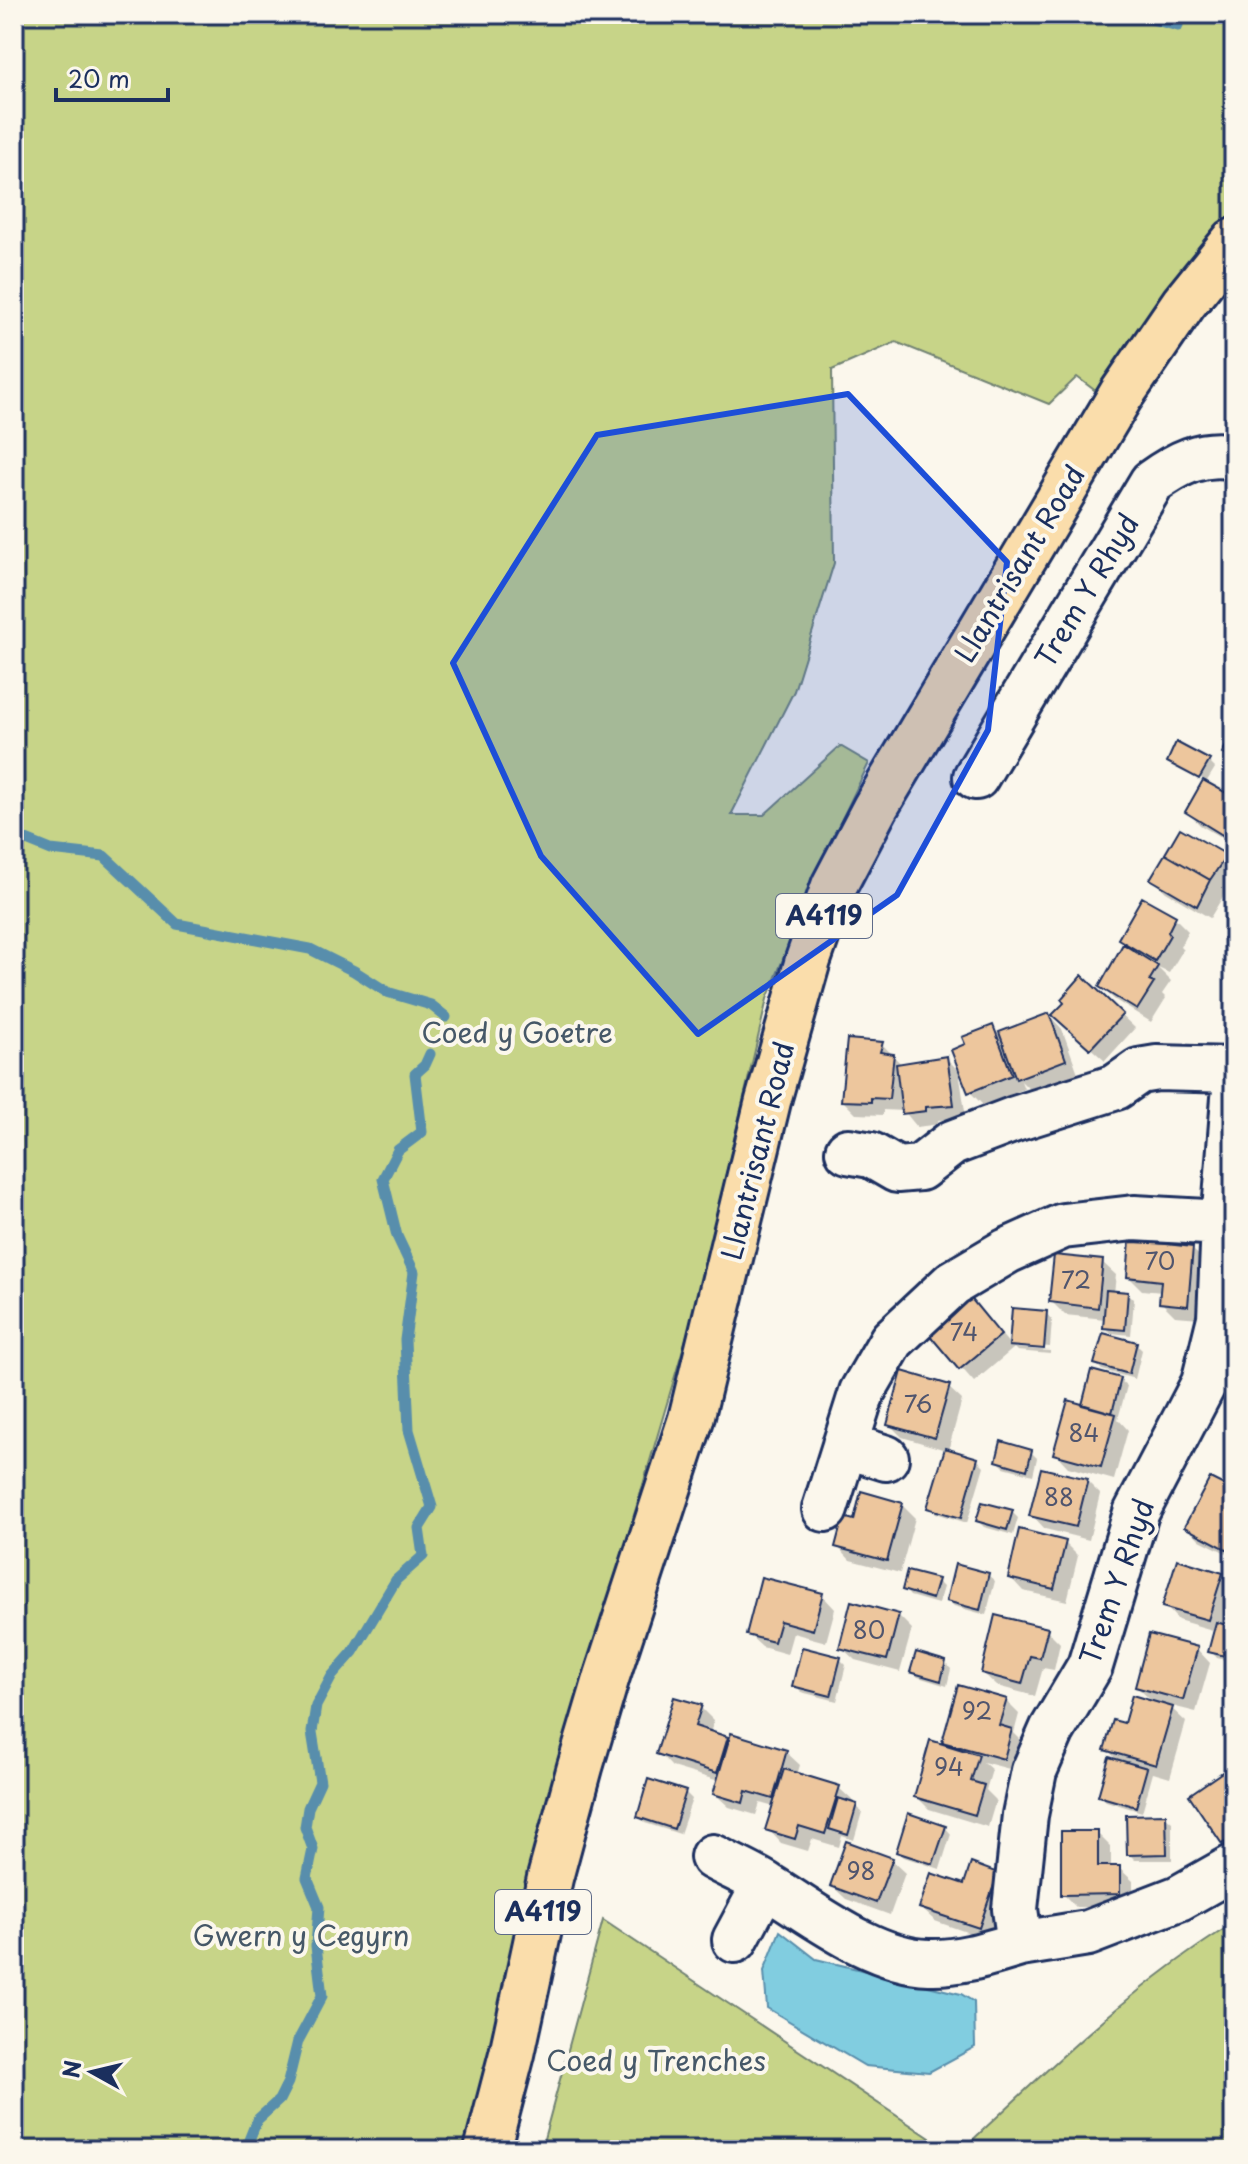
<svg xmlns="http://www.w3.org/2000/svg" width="1248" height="2164" viewBox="0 0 1248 2164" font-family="'Playpen Sans',sans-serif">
  <rect width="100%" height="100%" fill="#fbf7ec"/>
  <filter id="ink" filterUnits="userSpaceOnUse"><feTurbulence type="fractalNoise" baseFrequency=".0125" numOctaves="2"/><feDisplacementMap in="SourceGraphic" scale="16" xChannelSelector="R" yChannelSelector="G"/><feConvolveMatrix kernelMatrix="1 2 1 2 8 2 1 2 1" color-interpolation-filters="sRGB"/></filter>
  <g filter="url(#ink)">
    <path fill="#c7d488" stroke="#718273" stroke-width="2" d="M14,14H1234V225L1101,395L1077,377L1049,404L896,342L832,370L834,563L794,691L731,815H764L840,746L869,763L827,850L767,999L693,1315L576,1712L475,2150H14Z
      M603,1920L948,2150H541Z
      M1234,1923V2150H962C1048,2069 1133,1985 1234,1923Z"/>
    <path fill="#81cde0" stroke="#588eac" stroke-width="2" d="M780,1931L816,1959L961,1994L974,2002L975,2047L929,2072L865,2066L767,2008L764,1971Z"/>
    <path fill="#0003" d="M1169,762H1209L1215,768L1207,781L1174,763V766Z
      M1234,800V845L1200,825L1187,811Z
      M1226,856L1234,865V878L1210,918L1166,892L1152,879Z
      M1175,918L1188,931L1180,947L1183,950L1169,973L1158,968L1171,981L1162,994L1166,998L1151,1022L1115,1000L1101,987L1132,951L1120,938Z
      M1082,978L1135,1028L1105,1061L1068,1028L1067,1004Z
      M1049,1015L1062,1029L1078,1073L1032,1092L1021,1081L1024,1089L983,1105L970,1092L967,1045L992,1027L999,1034Z
      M882,1044L902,1065L946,1058L959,1071L966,1118L938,1120L939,1124L917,1127L904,1111L883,1110V1115L856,1114L843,1101Z
      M1192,1249L1206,1262L1200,1318L1175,1316L1161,1302L1162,1292L1142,1290L1129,1277Z
      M1102,1262L1116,1275L1114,1293L1128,1294L1134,1300L1131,1335L1111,1333L1105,1327V1319L1065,1315L1052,1302Z
      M982,1312L1011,1346L1046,1313L1052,1320L1050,1347L1015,1344V1348L1050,1351V1354L1017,1351L1014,1348L974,1382L930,1332Z
      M1136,1344L1142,1350L1135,1379L1102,1370L1096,1364Z
      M1120,1380L1127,1386L1118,1419L1128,1430L1114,1480L1068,1467L1055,1453L1083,1407Z
      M948,1387L962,1400L948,1451L977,1459L984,1466L967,1523L936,1513L929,1507L946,1450L902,1437L889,1424Z
      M1031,1452L1037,1458L1033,1475L1004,1467L998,1461Z
      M1087,1481L1100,1494L1089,1540L1045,1529L1032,1515Z
      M1234,1493V1557L1200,1540L1187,1526Z
      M902,1505L915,1518L900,1573L850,1560L837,1546L855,1522Z
      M1012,1512L1018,1518L1013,1535L984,1527L978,1521Z
      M1065,1543L1078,1556L1067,1601L1023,1591L1010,1577Z
      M988,1575L995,1581L986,1615L954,1606L948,1600Z
      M1221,1575L1234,1588L1224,1626L1234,1629V1662L1217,1658L1211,1651L1216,1631L1178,1620L1165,1606Z
      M937,1581L943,1587L938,1604L910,1596L904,1589Z
      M822,1595L835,1609L826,1642L793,1633L787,1654L762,1647L748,1634Z
      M898,1615L912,1629L900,1672L855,1660L841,1647Z
      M1047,1630L1060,1643L1054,1670L1043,1668L1035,1696L997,1686L983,1673Z
      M1197,1649L1210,1663L1196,1712L1168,1705L1186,1722L1170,1778L1153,1773L1142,1812L1106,1801L1100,1795L1119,1762L1107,1749L1125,1726L1155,1704L1137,1687Z
      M840,1659L846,1665L837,1701L801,1692L795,1686Z
      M945,1663L951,1669L947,1686L918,1677L912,1671Z
      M1006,1701L1019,1714L1014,1733L1025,1744L1017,1771L983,1762L992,1770L986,1790L996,1800L988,1827L929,1809L916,1796L953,1749L945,1741Z
      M700,1707L714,1721L710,1733L730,1742L786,1752L800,1765L797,1775L839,1788L853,1801L852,1804L862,1812L854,1840L842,1836L839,1847L812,1839L808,1851L781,1843L768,1829L774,1807L760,1803L756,1815L729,1807L715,1794L719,1781L672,1767L659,1753Z
      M1234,1772V1853L1223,1842Z
      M685,1792L692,1799L680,1834L645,1823L639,1817Z
      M1165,1816L1172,1822V1860H1135L1129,1854Z
      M945,1827L951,1834L940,1869L904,1857L898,1851Z
      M1097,1833L1111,1847V1868H1119L1133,1881V1907H1076L1063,1894Z
      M891,1860L905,1873L890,1915L846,1899L832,1886Z
      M997,1874L1011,1888L992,1941L935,1921L921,1908Z"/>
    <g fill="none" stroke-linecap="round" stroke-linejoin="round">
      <path stroke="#588eac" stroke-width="11" d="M1133,14L1178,26
        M14,835L51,850L104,856L177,924L310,949L354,971L387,992L431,1005L446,1017
        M245,2150L257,2120L279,2100L288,2082L298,2041L322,1996L316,1946L319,1907L307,1878L313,1849L305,1827L308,1808L320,1782L312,1732L316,1706L332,1676L353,1652L396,1580L423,1556L419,1528L432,1507L409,1430L405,1340L414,1272L397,1236L383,1179L398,1150L422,1132L415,1074L425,1065L430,1054"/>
    </g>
    <path fill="#edc69d" stroke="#1b2f5e" stroke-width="2" d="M1234,732V760L1222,753Z
      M1176,742L1210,760L1199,779L1167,762Z
      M1203,780L1234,797V829L1229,839L1185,812Z
      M1180,828L1227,855L1210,880L1165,854Z
      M1165,854L1210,880L1197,906L1150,879Z
      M1142,897L1176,916L1168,932L1170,935L1155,961L1118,939Z
      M1123,944L1158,966L1149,981L1154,983L1137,1010L1099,987Z
      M1082,975L1123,1014L1090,1049L1052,1015L1064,1003L1061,999Z
      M1049,1013L1066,1060L1016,1079L999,1032Z
      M993,1025L1012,1075L968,1093L951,1050L965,1044L962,1037Z
      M847,1039L883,1042L880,1052L894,1054L889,1099L871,1098V1102L841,1101Z
      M947,1056L954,1105L926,1107V1111L902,1114L896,1064Z
      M1130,1240L1193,1247L1188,1306L1159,1303L1161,1281L1127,1277Z
      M1054,1255L1103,1260L1098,1308L1049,1302Z
      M1106,1290L1128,1292L1125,1330L1103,1328Z
      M969,1296L1001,1335L959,1370L927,1332Z
      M1012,1308L1047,1311L1044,1349L1009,1346Z
      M1103,1333L1137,1342L1129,1374L1094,1364Z
      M1091,1370L1121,1378L1112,1413L1082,1405Z
      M902,1371L950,1385L935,1438L887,1425Z
      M1068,1400L1116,1414L1101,1467L1053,1454Z
      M1001,1441L1032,1450L1027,1470L996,1461Z
      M945,1448L978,1458L961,1518L927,1508Z
      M1234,1462V1482L1226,1477Z
      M1041,1468L1088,1479L1076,1527L1029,1516Z
      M1210,1478L1234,1490V1539L1228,1550L1184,1527Z
      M861,1491L903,1503L887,1561L835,1547L843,1517L854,1520Z
      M982,1502L1013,1510L1007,1530L976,1521Z
      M1019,1529L1066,1541L1054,1589L1008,1578Z
      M1177,1559L1223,1573L1208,1620L1162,1607Z
      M955,1564L989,1573L980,1610L946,1601Z
      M907,1571L938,1579L932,1599L902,1590Z
      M761,1577L823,1593L813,1630L780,1621L774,1642L746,1635Z
      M851,1601L899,1614L887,1660L839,1648Z
      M995,1615L1048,1628L1040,1658L1030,1656L1022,1684L981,1673Z
      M1216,1622L1234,1627V1658L1208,1652Z
      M1149,1634L1198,1647L1183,1700L1135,1687Z
      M802,1647L841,1657L831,1696L792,1686Z
      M916,1652L946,1661L941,1681L910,1672Z
      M958,1685L1007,1699L999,1725L1012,1729L1004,1759L942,1742Z
      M1132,1695L1173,1707L1156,1765L1104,1750L1113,1720L1124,1723Z
      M674,1697L702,1705L695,1726L728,1737L717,1773L656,1754Z
      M731,1733L787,1750L773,1799L746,1791L743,1803L713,1794Z
      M930,1740L979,1755L971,1781L984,1785L975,1815L914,1797Z
      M1109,1757L1147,1768L1136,1807L1098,1796Z
      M1231,1766L1234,1770V1836L1222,1844L1189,1795Z
      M784,1769L840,1786L825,1834L799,1826L795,1839L765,1830Z
      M648,1779L686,1791L674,1829L637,1817Z
      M838,1798L857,1804L848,1835L829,1829Z
      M908,1813L946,1826L933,1864L896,1852Z
      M1166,1814L1167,1854L1127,1855L1126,1815Z
      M1061,1831H1098V1866H1120V1894L1061,1895Z
      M846,1841L893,1858L876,1903L830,1886Z
      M971,1863L998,1873L979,1928L919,1908L931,1873L964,1884Z"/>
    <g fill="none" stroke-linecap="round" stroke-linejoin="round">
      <defs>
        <path id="minor" d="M976,777L1152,482C1177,464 1202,450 1234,457
          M848,1151L871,1155L897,1170L920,1168L952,1143L1015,1119L1116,1087L1139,1071L1157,1068L1234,1070
          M845,1445L886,1458
          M825,1509L862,1392L892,1340L953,1283L1007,1251L1063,1226L1134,1218L1224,1223
          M713,1857C731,1867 751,1875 768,1886C814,1914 873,1961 929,1962C960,1963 990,1953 1020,1944L1015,1909L1025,1815L1034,1771L1052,1730L1090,1666L1136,1513L1204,1383L1220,1318L1224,1223L1234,1098
          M735,1940L765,1884
          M1020,1944L1088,1933L1179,1898L1234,1867"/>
        <path id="major" d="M487,2150L512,2054L550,1878L580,1767L607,1676L691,1419L768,1101L808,960L834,886L875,808L1121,395L1184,303L1234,241"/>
      </defs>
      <use href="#minor" stroke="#1b2f5e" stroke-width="50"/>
      <use href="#major" stroke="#1b2f5e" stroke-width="50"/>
      <use href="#minor" stroke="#fbf7ec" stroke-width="44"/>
      <use href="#major" stroke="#faddab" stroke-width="44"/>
    </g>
  </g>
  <path fill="#1d4ed8" fill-opacity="0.2" stroke="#1d4ed8" stroke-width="6" stroke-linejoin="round" d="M848,394L1007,562L988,730L897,895L698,1034L541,856L453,663L597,435Z"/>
  <g text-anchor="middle" stroke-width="8" stroke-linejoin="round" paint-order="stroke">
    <g font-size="24" fill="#50556e">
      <text x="1160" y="1270">70</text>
      <text x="1076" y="1289">72</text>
      <text x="964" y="1341">74</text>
      <text x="918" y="1413">76</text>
      <text x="1084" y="1442">84</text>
      <text x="1059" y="1506">88</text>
      <text x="869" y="1639">80</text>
      <text x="977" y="1720">92</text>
      <text x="949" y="1776">94</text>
      <text x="861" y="1880">98</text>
    </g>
    <g fill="#fbf7ec" stroke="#5e6b89" stroke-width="2">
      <rect x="776" y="894" width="96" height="44" rx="6"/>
      <rect x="495" y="1890" width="96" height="44" rx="6"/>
    </g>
    <g font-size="26" font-weight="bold" fill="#1b2f5e">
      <text x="824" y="925">A4119</text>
      <text x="543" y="1921">A4119</text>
    </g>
    <g font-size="28" fill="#1b2f5e" stroke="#fbf7ec">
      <text transform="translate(1020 564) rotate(-59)" y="10">Llantrisant Road</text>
      <text transform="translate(1087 591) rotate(-59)" y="10">Trem Y Rhyd</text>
      <text transform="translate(758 1151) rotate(-76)" y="10">Llantrisant Road</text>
      <text transform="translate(1117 1582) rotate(-71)" y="10">Trem Y Rhyd</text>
    </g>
    <g font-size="28" fill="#465868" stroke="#fbf7ec">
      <text x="517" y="1043">Coed y Goetre</text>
      <text x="301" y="1946">Gwern y Cegyrn</text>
      <text x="656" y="2071">Coed y Trenches</text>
    </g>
  </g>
  <rect width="1248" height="2164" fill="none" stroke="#fbf7ec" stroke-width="48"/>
  <rect x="24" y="24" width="1200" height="2116" fill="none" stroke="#1b2f5e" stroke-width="3" filter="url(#ink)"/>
  <g transform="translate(92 2072) rotate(278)" stroke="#fbf7ec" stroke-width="6" paint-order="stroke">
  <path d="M0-6L14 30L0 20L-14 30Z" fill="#1b2f5e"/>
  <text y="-12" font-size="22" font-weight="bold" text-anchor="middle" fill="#1b2f5e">N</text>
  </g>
  <path d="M56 88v12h112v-12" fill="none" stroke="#1b2f5e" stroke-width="4"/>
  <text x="68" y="88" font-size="24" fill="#1b2f5e" stroke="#fbf7ec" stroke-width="6" paint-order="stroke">20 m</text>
</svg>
